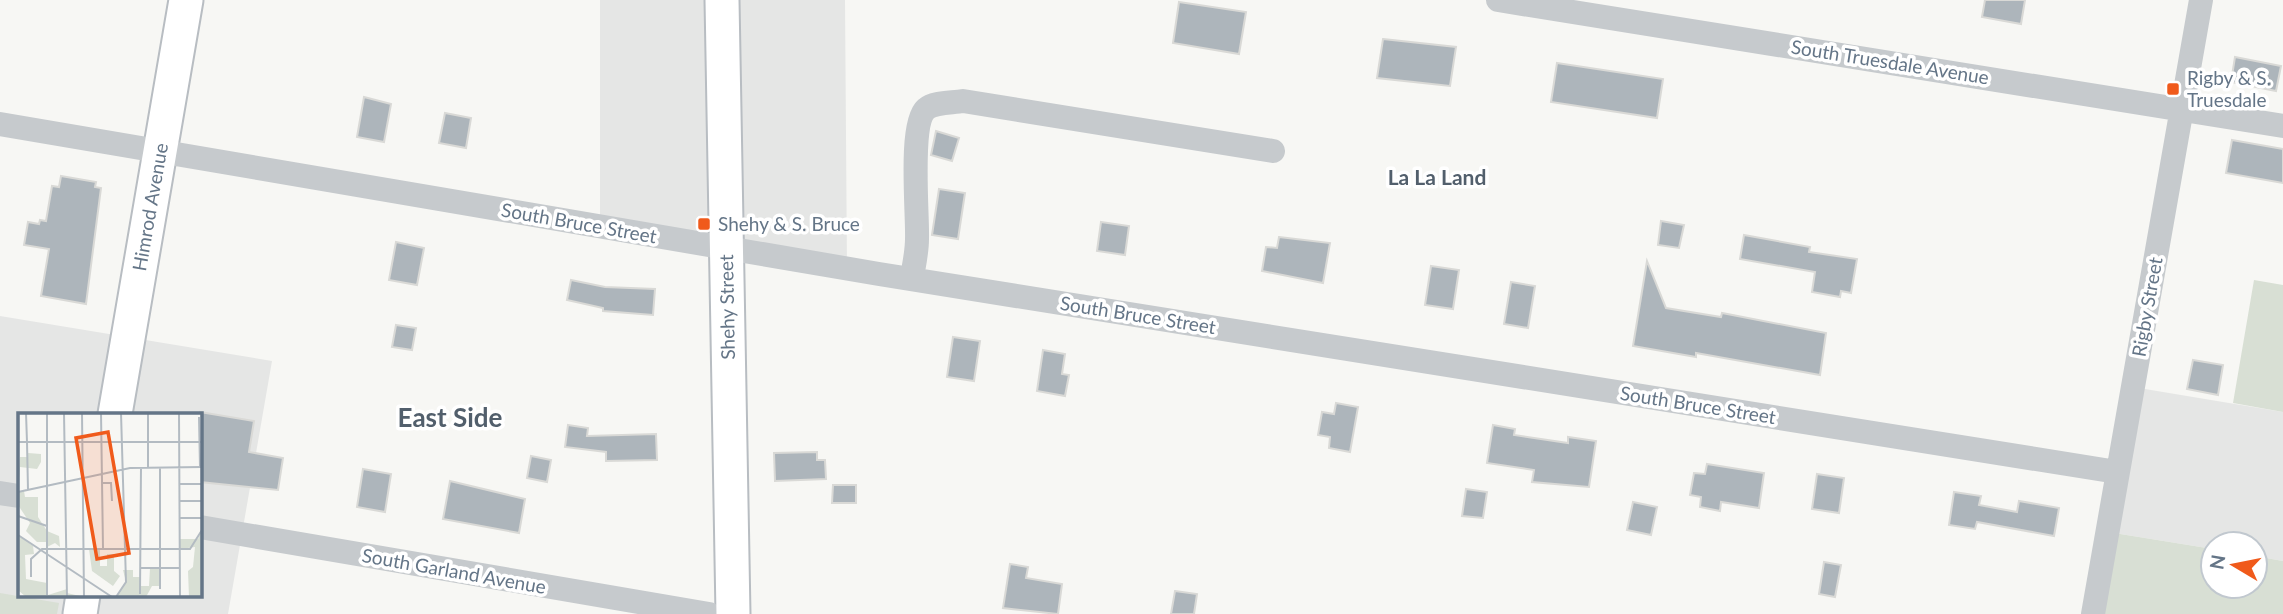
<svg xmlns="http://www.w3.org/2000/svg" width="2283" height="614" viewBox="0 0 2283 614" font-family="Lato,sans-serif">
  <rect width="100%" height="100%" fill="#f7f7f4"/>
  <path fill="#e5e6e5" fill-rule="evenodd" d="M600,0H845L847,269L600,227Z
    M0,316L272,361L228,614H0ZM19,414H200V595H19Z
    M2133,387L2283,412V561L2255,556V544H2213V549L2108,532Z"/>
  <path fill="#d8dfd4" d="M2254,280L2283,285V412L2233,403Z
    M2108,532L2213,549V586H2255V556L2283,561V614H2093Z
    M0,593L59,603L57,614H0Z"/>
  <path fill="#adb5bb" stroke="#d9d9d6" stroke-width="2" d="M1985,0H2025L2021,24L1982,17Z
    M1179,2L1246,12L1239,54L1173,43Z
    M1383,39L1456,47L1450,86L1377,78Z
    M2235,57L2281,66L2276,91L2231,82Z
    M1557,63L1663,79L1657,118L1551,102Z
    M364,97L391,104L384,142L357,137Z
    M445,113L471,118L466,148L439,143Z
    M936,131L959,138L952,161L931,155Z
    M2232,140L2283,149V183L2226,173Z
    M61,176L96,182L95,187L101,188L86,304L41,296L49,249L24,245L28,222L39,224L40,220L46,221L52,186L59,187Z
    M939,189L965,193L958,239L932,235Z
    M1661,221L1684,225L1679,248L1658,245Z
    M1101,222L1129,226L1125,255L1097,251Z
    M1744,235L1810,247L1809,252L1857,259L1851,293L1841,291L1840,297L1812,292L1815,272L1740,259Z
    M1279,237L1330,243L1323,283L1262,271L1266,247L1277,248Z
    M396,242L424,248L417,285L389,280Z
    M1647,261L1666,308L1721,317L1722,313L1826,333L1820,375L1696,353V357L1633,346Z
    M1431,266L1459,270L1453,309L1425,305Z
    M571,280L605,287L655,289L653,315L603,311V308L567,300Z
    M1511,282L1535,286L1528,328L1504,324Z
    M396,325L416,328L412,350L392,347Z
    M953,337L980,341L974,381L947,377Z
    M1043,350L1065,354L1062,374L1069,375L1065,396L1037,391Z
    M2193,360L2223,365L2218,395L2187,389Z
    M1336,403L1358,407L1350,452L1329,448L1330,437L1318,435L1322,412L1334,414Z
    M200,412L254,421L249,452L283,458L278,490L200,482Z
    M568,425L588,428L587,436L656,434L657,460L606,461V452L565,447Z
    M1493,425L1515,429L1514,435L1568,443V437L1596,441L1589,487L1532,482L1534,470L1487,463Z
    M817,452V460H825L826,479L775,481L774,453Z
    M531,456L551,460L547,482L527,478Z
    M1707,464L1764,473L1759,508L1721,502L1720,511L1700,507L1701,497L1690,495L1694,473L1705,474Z
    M363,469L391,474L385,512L357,507Z
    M1817,474L1844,478L1839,513L1812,509Z
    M450,481L525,499L519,533L443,519Z
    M833,485H856V503H832Z
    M1466,489L1487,492L1483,518L1462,516Z
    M1954,492L1981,496L1979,505L2017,512L2019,501L2059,508L2054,536L1977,522L1975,529L1949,525Z
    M1633,502L1657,507L1651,535L1627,530Z
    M1824,562L1841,565L1835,597L1819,594Z
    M1010,564L1028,567L1026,578L1062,584L1058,614L1003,608Z
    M1175,591L1197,594L1194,614H1171Z"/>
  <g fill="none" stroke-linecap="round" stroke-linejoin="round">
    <defs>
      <path id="secondary" d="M722,0L733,614
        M115,414L186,0
        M80,614L83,595"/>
    </defs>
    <use href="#secondary" stroke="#b8bdc2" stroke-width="37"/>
    <path stroke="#c6cacd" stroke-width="24" d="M1498,0L2283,126
      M0,124L879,274L2117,472
      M912,277C914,265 917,252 917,239C918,215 909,124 926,109C934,102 952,103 963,101L1273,151
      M0,493L19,496
      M200,527L709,614
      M2093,614L2201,0"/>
    <use href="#secondary" stroke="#fff" stroke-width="33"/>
  </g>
  <g fill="#f05a1b" stroke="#fff" stroke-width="2.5">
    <rect x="2166" y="82" width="14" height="14" rx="3.5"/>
    <rect x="697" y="217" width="14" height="14" rx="3.5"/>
  </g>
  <g text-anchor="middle" stroke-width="7" stroke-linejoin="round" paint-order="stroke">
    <g font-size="19" fill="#647587" stroke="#fff">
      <text transform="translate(1890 62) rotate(9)" y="7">South Truesdale Avenue</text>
      <text transform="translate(150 207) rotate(-80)" y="7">Himrod Avenue</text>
      <text transform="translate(579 223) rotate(10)" y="7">South Bruce Street</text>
      <text transform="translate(727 307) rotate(-91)" y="7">Shehy Street</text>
      <text transform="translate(2147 307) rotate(-80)" y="7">Rigby Street</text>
      <text transform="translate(1138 315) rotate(9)" y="7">South Bruce Street</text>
      <text transform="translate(1698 405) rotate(9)" y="7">South Bruce Street</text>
      <text transform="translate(454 571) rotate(10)" y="7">South Garland Avenue</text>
    </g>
    <g font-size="19" fill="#647587" stroke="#fff" text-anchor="start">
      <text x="2187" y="85">Rigby &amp; S.<tspan x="2187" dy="22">Truesdale</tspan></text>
      <text x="718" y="231">Shehy &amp; S. Bruce</text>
    </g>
    <g font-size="21" font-weight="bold" fill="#525f6c" stroke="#fff">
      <text x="1437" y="185">La La Land</text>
    </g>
    <g font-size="26" font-weight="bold" fill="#525f6c" stroke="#fff">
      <text x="450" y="427">East Side</text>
    </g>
  </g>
  <g transform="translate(18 413)">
    <rect width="184" height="184" fill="#f7f7f4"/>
    <path d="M10,40L23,41V49L19,56L2,54L0,77L2,44H9ZM6,78L7,84H20V104L29,118L41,123L42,134L37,130L29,134V129H19L8,118L12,110L0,92V79ZM184,117V184H171L170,158L175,154L177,134L162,136V126H180ZM0,122L15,133L16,141L7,142L8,166L29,170L30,182L49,176V180L66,184H8L0,177ZM71,136H82V153H89V141H96V158L102,163L95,173L74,158ZM132,155H142V173H134L128,184H98L108,169L105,157H115V164H123V173H131Z" fill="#d8dfd4"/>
    <path fill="none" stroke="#b3bbc2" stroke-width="2" d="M29,0V182M46,0L49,184M64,0L66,184M83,0L85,135M130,0V54M161,0L162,184M181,4L182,54M0,29H9L8,0M84,70H93L94,88M162,71H184M10,77L9,29H184M0,79L112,55L184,54M162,88H184M0,103L29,113M162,105H184M0,122L94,184M123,155H162M13,164V146L24,136H172L184,117M142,176V54M122,181L123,54M98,184L108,169L103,0"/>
    <path fill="#f05a1b" fill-opacity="0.15" stroke="#f05a1b" stroke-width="3.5" d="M90,19L111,140L79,146L58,25Z"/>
    <rect width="184" height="184" fill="none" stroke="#647587" stroke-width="3.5"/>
  </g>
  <g transform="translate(2234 565) rotate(280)"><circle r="33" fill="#ffffff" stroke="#c1c8cf" stroke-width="2"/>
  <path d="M0-5L12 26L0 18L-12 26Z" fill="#f05a1b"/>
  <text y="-10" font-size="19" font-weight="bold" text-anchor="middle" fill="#647587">N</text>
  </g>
</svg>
